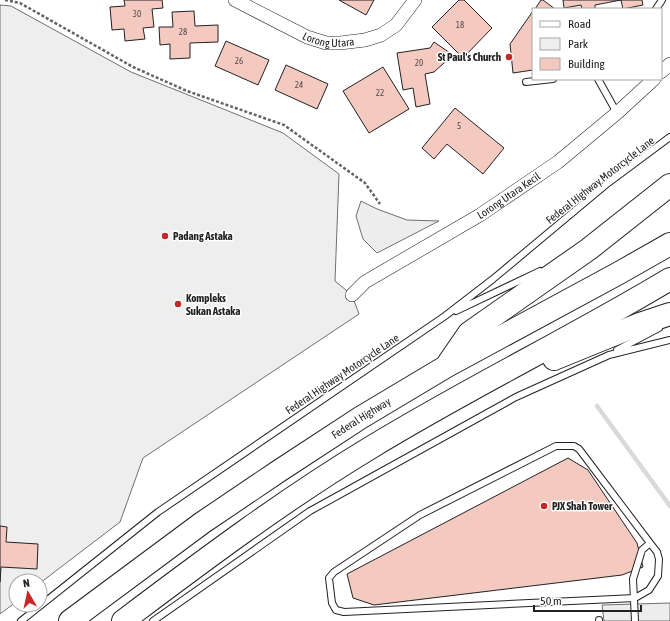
<svg xmlns="http://www.w3.org/2000/svg" width="670" height="621" viewBox="0 0 670 621" font-family="'Asap Condensed',sans-serif">
  <rect width="100%" height="100%" fill="#fff"/>
  <path fill="#eee" stroke="#6f6f6f" d="M0,5L11,6L131,72L283,133L339,174L335,281L352,295L359,314L143,458L120,522L40,583V581H16V602L0,614Z"/>
  <path fill="#ededed" stroke="#6f6f6f" d="M361,201L377,209L407,220L439,221L377,253L363,239L356,216Z
    M670,603V621H604L602,605Z"/>
  <g fill="none" stroke-linecap="round" stroke-linejoin="round">
    <path stroke="#d9d9d9" stroke-width="4.5" d="M597,406L670,506"/>
  </g>
  <path fill="#f3c9c0" stroke="#222" d="M124,0H162L163,8L152,9L154,27L143,28L145,39L125,41L124,29L112,30L110,7L125,6Z
    M339,0H374L366,15Z
    M459,0H464L492,28L463,58L432,27Z
    M541,0H543L555,9H535Z
    M563,0H642L643,5L623,9L621,0L595,5V9H582L581,5L564,8Z
    M194,11L195,26L218,25V42L190,43V58L170,59V44L160,45L159,27H173L172,12Z
    M533,11V70L513,73L510,44Z
    M226,41L269,60L258,85L215,66Z
    M434,42L453,55L434,72L425,74L430,104L416,107L413,88L403,90L397,53L430,48Z
    M286,65L328,84L317,109L275,90Z
    M383,67L409,109L369,133L343,91Z
    M455,108L504,148L483,174L447,144L434,159L422,148Z
    M568,458L588,470L637,543L643,567L622,575L374,605L353,598L347,574Z
    M0,526L7,527L6,542L38,544L37,569L1,567L0,582Z"/>
  <g fill="none" stroke-linecap="round" stroke-linejoin="round">
    <defs>
      <path id="lane" d="M656,9L662,0
        M598,79L617,113
        M526,82L553,79
        M456,311L540,271
        M617,350L659,328
        M599,620V621
        M21,621L158,512L445,316L493,279L608,183L670,137
        M153,621L310,511L516,397L609,355L670,340
        M635,621L633,579L642,550L650,543L657,552L659,559L658,576L649,590L635,598L344,612L336,610L332,603L329,578L334,572L420,515L556,446H574L579,449L650,543"/>
      <g id="street">
        <path id="s1" d="M235,0L307,37L326,43H340L365,40L381,35L396,25L415,0"/>
        <path d="M661,72L670,64"/>
        <path id="s2" d="M352,295L365,282L480,215L558,162L617,113L654,79"/>
      </g>
      <g id="highway">
        <path d="M554,359L640,324L670,314"/>
        <path d="M449,362L469,333L589,249L670,185"/>
        <path id="s3" d="M70,621L202,523L279,471L360,418L447,366L619,273L670,244"/>
        <path d="M123,621C204,560 284,500 370,448C468,388 572,338 670,279"/>
      </g>
    </defs>
    <use href="#lane" stroke="#222" stroke-width="8"/>
    <use href="#street" stroke="#222" stroke-width="14"/>
    <use href="#highway" stroke="#222" stroke-width="24"/>
    <path stroke="#646464" stroke-width="2.5" stroke-dasharray="3 2" stroke-linecap="butt" d="M5,0L20,3L133,67L187,91L284,125L365,183L380,204"/>
    <use href="#lane" stroke="#fff" stroke-width="6"/>
    <use href="#street" stroke="#fff" stroke-width="13"/>
    <use href="#highway" stroke="#fff" stroke-width="22"/>
  </g>
  <g fill="#c62828" stroke="#fff" stroke-width="1.5">
    <circle cx="509" cy="57" r="4"/>
    <circle cx="165" cy="236" r="4"/>
    <circle cx="178" cy="304" r="4"/>
    <circle cx="544" cy="506" r="4"/>
  </g>
  <g text-anchor="middle" stroke-width="3" stroke-linejoin="round" paint-order="stroke">
    <g font-size="9" fill="#564c4a">
      <text x="137" y="17">30</text>
      <text x="460" y="28">18</text>
      <text x="183" y="35">28</text>
      <text x="239" y="64">26</text>
      <text x="419" y="66">20</text>
      <text x="299" y="88">24</text>
      <text x="380" y="96">22</text>
      <text x="459" y="129">5</text>
    </g>
    <g font-size="11" fill="#222" stroke="#fff">
      <text dy="4" stroke="none"><textPath href="#s1" startOffset="103">Lorong Utara</textPath></text>
      <text transform="translate(600 180) rotate(-38)" y="4">Federal Highway Motorcycle Lane</text>
      <text dy="4" stroke="none"><textPath href="#s2" startOffset="186">Lorong Utara Kecil</textPath></text>
      <text transform="translate(342 374) rotate(-34)" y="4">Federal Highway Motorcycle Lane</text>
      <text dy="4" stroke="none"><textPath href="#s3" startOffset="355">Federal Highway</textPath></text>
    </g>
    <g font-size="11" font-weight="bold" fill="#222" stroke="#fff" text-anchor="start">
      <text x="501" y="61" text-anchor="end">St Paul's Church</text>
      <text x="173" y="240">Padang Astaka</text>
      <text x="186" y="302">Kompleks<tspan x="186" dy="13">Sukan Astaka</tspan></text>
      <text x="552" y="510">PJX Shah Tower</text>
    </g>
  </g>
  <rect x="532" y="8" width="130" height="72" fill="#ffffff" stroke="#a7a7a7"/>
  <rect x="540" y="21" width="20" height="6" fill="#ffffff" stroke="#a7a7a7"/>
  <text x="568" y="28" font-size="12" fill="#222222">Road</text>
  <rect x="540" y="38" width="20" height="12" fill="#eeeeee" stroke="#a7a7a7"/>
  <text x="568" y="48" font-size="12" fill="#222222">Park</text>
  <rect x="540" y="58" width="20" height="12" fill="#f3c9c0" stroke="#a7a7a7"/>
  <text x="568" y="68" font-size="12" fill="#222222">Building</text>
  <g transform="translate(28 593) rotate(351)"><circle r="19" fill="#ffffff" stroke="#a7a7a7"/>
  <path d="M0-3L7 15L0 10L-7 15Z" fill="#c62828"/>
  <text y="-6" font-size="11" font-weight="bold" text-anchor="middle" fill="#222222">N</text>
  </g>
  <path d="M534 605v6h107v-6" fill="none" stroke="#222222" stroke-width="2"/>
  <text x="540" y="605" font-size="12" fill="#222222" stroke="#ffffff" stroke-width="3" paint-order="stroke">50 m</text>
</svg>
